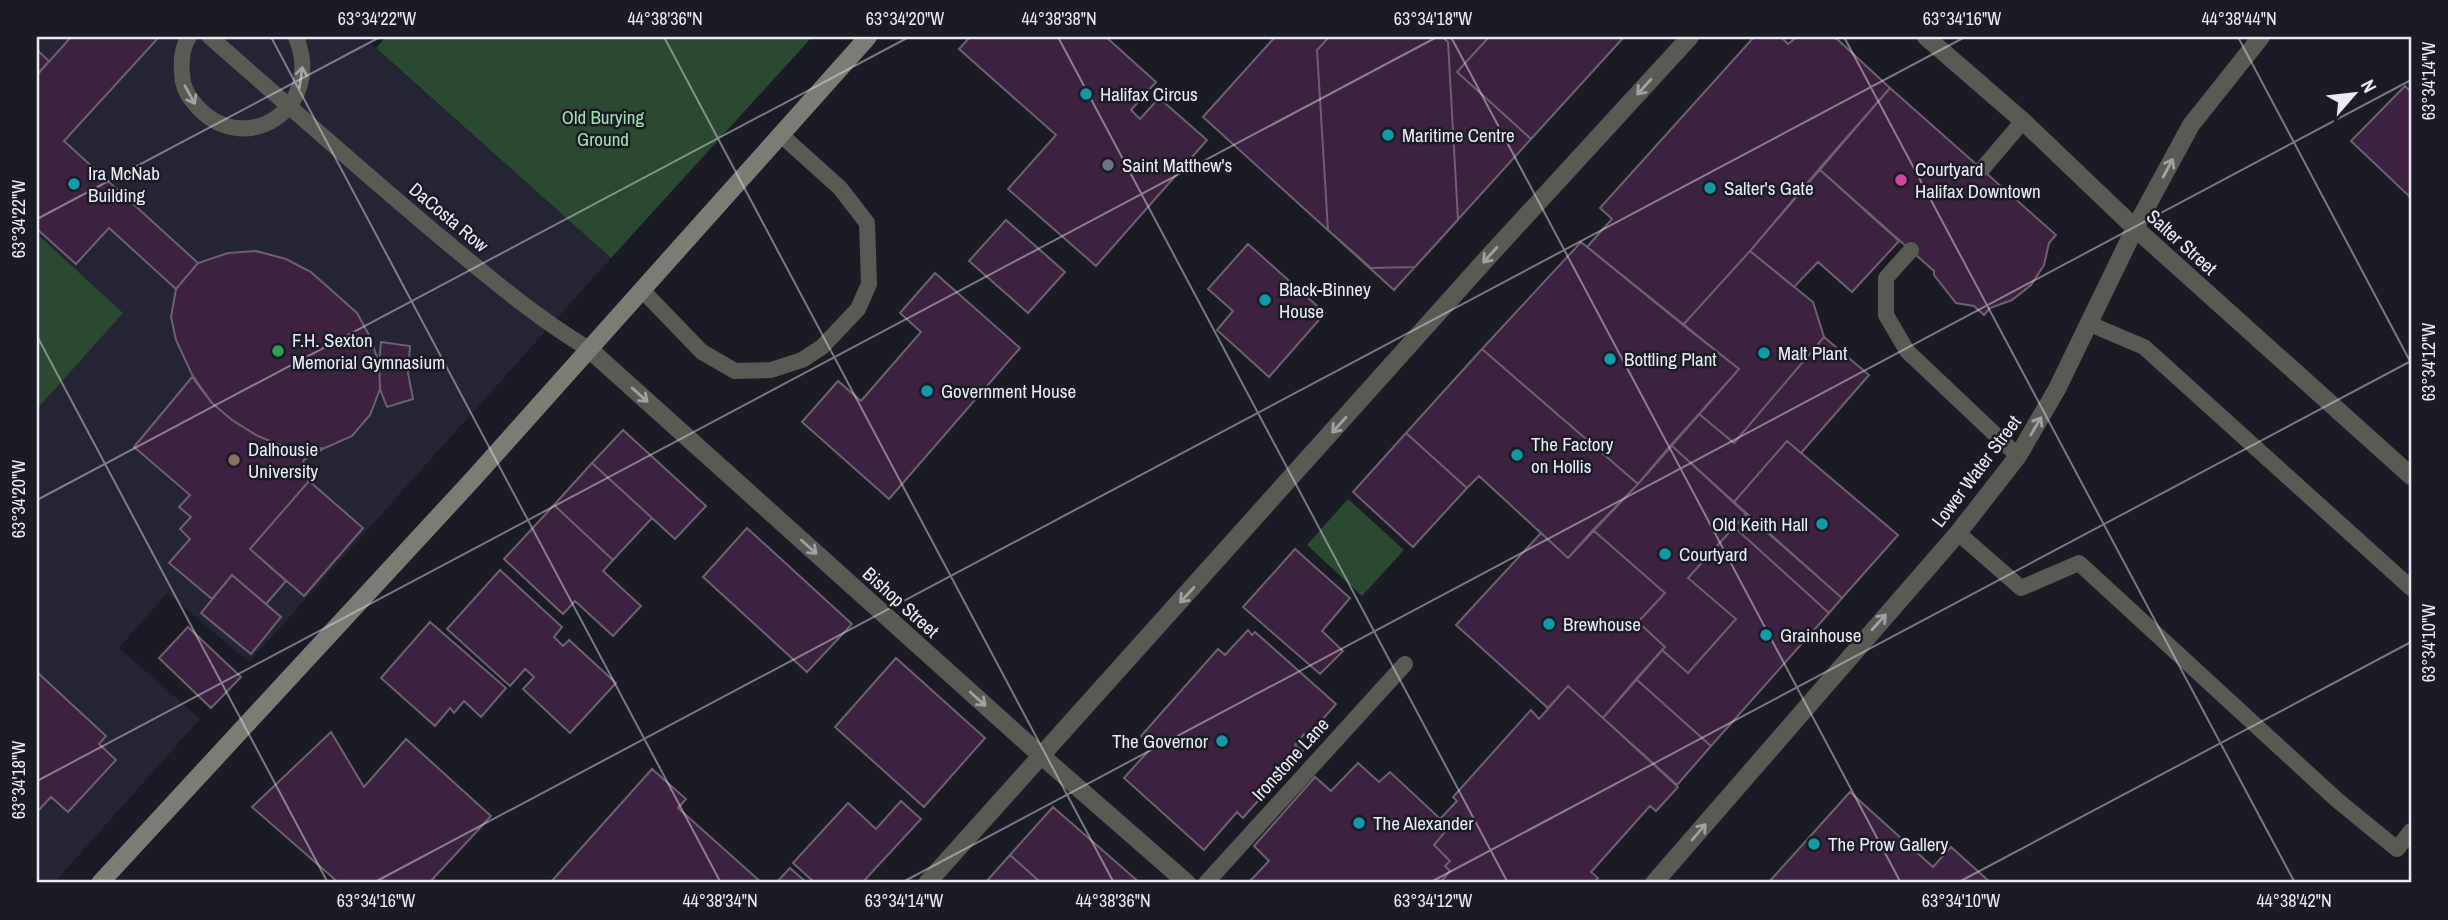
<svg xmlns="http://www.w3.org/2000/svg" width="2448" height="920" viewBox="0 0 2448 920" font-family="'Archivo Narrow',sans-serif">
  <rect width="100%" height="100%" fill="#1b1b26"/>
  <path fill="#242434" d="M37,37H363L611,258L249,662L167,593L119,648L200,719L54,883H41L37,880Z"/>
  <path fill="#294930" d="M386,37H812L611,258L376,48Z
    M37,234L123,313L37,409Z
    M1348,499L1404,550L1362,596L1307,545Z"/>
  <path fill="#3d2141" stroke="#6c626d" stroke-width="2" d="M71,37H159L64,141L198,263L176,289L109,228L76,264L37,229V75Z
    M970,37H1106L1156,82L1131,110L1140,119L1159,98L1207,140L1096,266L1008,189L1056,135L959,49Z
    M1275,37H1489L1457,72L1531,139L1394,290L1203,117Z
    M1329,37H1442L1448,42L1458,220L1415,267L1371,268L1328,230L1317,50Z
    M1489,37H1624L1531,139L1457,72Z
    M1754,37H1781L1788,44L1797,37H1830L1837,39L1890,88L1750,251L1683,325L1587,247L1612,219L1600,208Z
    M37,50L49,61L37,75Z
    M2405,86L2411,92V198L2351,141Z
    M1890,88L2056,235L2049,243L2044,265L2031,285L2012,300L1990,308L1984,315L1974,306L1956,303L1934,275V271L1819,169Z
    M1819,169L1899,241L1852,292L1818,262L1794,287L1750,251Z
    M1006,220L1065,272L1028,313L969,261Z
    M1581,242L1739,369L1638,484L1482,349Z
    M1248,244L1325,313L1269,377L1217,330L1233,311L1208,289Z
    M256,251L286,259L311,272L357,313L370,337L379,363L380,389L370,415L352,436L325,448L301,450L277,444L256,435L232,420L212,403L195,381L176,340L171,317L176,289L198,263L228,253Z
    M1750,251L1813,302L1824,337L1734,443L1699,414L1739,369L1683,325Z
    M935,273L1020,348L889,499L802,422L838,381L861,401L921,332L900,313Z
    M1824,337L1869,375L1801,453L1787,441L1734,502L1671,445L1699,414L1734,443Z
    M381,342L410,346L408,373L413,399L387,407L380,389L379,363Z
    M1482,349L1638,484L1568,558L1479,476L1467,488L1406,433Z
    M193,376L212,403L232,420L256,435L277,444L301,450L325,448L304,460L300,472L309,481L250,549L286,581L266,604L232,575L212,599L169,563L190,539L180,529L191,517L179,507L190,495L134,447Z
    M623,430L706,506L675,539L592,463Z
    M1406,433L1467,488L1413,547L1353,492Z
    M1787,441L1898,535L1842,598L1734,502Z
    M1671,445L1746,514L1688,578L1736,619L1688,673L1662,650L1665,647L1638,622L1665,593L1593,530L1638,484Z
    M592,463L652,518L613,560L554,505Z
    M309,481L363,528L304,596L250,549Z
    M554,505L613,560L603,571L641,606L613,636L575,601L563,614L504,559Z
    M1746,514L1842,598L1829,613L1734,527Z
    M1734,527L1829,613L1711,746L1636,679L1662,650L1688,673L1736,619L1688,578Z
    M747,528L852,624L807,672L703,577Z
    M1593,530L1665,593L1638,622L1665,647L1603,718L1568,686L1548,708L1456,625L1541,533L1568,558Z
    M1295,549L1350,598L1322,631L1343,651L1320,674L1243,607Z
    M500,570L562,627L554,637L563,646L569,640L616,683L570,733L523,689L534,677L525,669L510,686L447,629Z
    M232,575L281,617L251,654L201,613Z
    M430,622L506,688L481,717L464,701L454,713L450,708L435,726L381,678Z
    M188,627L241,677L211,708L159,658Z
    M1248,630L1252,635L1255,632L1336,704L1307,737L1304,734L1295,745L1303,751L1248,812L1243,818L1237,812L1204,850L1124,778L1152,747L1141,736L1218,649L1225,655Z
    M896,658L985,738L924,807L835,727Z
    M37,672L106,736L99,744L116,760L68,812L51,797L37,812Z
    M1636,679L1711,746L1677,785L1603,718Z
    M1568,686L1678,787L1656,811L1650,806L1591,872L1598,878L1593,883H1440L1450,871L1445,866L1450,861L1434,845L1449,827L1440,819L1457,801L1453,797L1531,710L1539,719Z
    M331,732L364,787L406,739L491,816L429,883H339L252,807Z
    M1358,763L1379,782L1390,772L1449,827L1434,845L1450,861L1445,866L1450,871L1440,883H1248L1269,861L1254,846L1315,777L1331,791Z
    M652,769L686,799L678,808L762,883H550Z
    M1850,792L1933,867L1951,847L1991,883H1768Z
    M901,801L921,819L862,883H815L793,863L848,803L876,829Z
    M1053,807L1140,883H1042L1038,880L1010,855Z
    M1010,855L1038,880L1035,883H985Z
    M790,868L807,883H776Z"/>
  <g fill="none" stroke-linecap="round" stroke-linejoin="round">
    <path stroke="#595a54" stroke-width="16" d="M189,37C182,47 181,61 182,73C182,84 187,95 194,103C241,161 326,111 296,37
      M210,37C288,105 365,174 444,240C491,279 537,318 589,349
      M1983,168L2023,121
      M1911,250L1886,278V315L1907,351L2018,456
      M643,291L702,352L735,371L771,370L802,360L822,347L858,309L869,284L867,223L840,188L780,134
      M2090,324L2144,347L2411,588
      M1958,533L2021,588L2079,563L2337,800L2397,849L2411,831
      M1206,883L1405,664"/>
    <path stroke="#595a54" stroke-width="18" d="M1926,37L2023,121L2135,228L2411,476
      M589,349L1036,751L1187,883"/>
    <path stroke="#595a54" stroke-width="18" d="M927,883L1490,255L1690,37
      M1654,883L1958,533L2018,456L2057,389L2135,228L2191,125L2261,37"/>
    <path stroke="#7b7d74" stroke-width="18" d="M100,883L474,478L868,37"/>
  </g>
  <defs><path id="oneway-shaft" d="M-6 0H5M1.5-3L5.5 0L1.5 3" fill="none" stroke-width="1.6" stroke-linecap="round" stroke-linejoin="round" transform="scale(1.75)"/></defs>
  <g stroke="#a2a2a4">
    <use href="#oneway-shaft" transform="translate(301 77) rotate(-82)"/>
    <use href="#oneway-shaft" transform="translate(1644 87) rotate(132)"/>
    <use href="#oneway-shaft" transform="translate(190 95) rotate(61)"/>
    <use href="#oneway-shaft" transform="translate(2168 168) rotate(-62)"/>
    <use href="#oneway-shaft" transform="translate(1490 255) rotate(132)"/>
    <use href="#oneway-shaft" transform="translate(640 395) rotate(42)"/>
    <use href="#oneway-shaft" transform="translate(1339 425) rotate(132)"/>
    <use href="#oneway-shaft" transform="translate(2036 426) rotate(-60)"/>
    <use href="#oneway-shaft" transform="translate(809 547) rotate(42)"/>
    <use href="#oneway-shaft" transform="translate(1187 595) rotate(132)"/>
    <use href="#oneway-shaft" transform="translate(1879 622) rotate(-48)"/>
    <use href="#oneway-shaft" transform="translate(978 699) rotate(42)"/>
    <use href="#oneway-shaft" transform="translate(1699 832) rotate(-49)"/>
  </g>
  <path fill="none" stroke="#ebebf3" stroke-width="2" stroke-opacity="0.45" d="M271,37L721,883M664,37L1114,883M1058,37L1508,883M1451,37L1901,883M1844,37L2295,883M2238,37L2411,363M37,219L380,37M37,336L328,883M37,500L909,37M37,781L1437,37M373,883L1965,37M901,883L2411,80M1429,883L2411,361M1957,883L2411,642"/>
  <g fill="#0f9aa8" stroke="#1b1b26" stroke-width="2.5">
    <circle cx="1086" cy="94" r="7"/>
    <circle cx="1388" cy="135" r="7"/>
    <circle cx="74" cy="184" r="7"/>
    <circle cx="1710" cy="188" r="7"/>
    <circle cx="1265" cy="300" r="7"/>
    <circle cx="1764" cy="353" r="7"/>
    <circle cx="1610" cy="359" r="7"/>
    <circle cx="927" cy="391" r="7"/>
    <circle cx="1517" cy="455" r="7"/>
    <circle cx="1822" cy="524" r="7"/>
    <circle cx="1665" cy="554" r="7"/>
    <circle cx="1549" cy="624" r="7"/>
    <circle cx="1766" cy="635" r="7"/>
    <circle cx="1222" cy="741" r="7"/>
    <circle cx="1359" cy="823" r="7"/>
    <circle cx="1814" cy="844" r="7"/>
  </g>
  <circle fill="#6b7280" stroke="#1b1b26" stroke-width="2.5" cx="1108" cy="165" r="7"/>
  <circle fill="#d1479c" stroke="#1b1b26" stroke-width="2.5" cx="1901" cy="180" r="7"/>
  <circle fill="#2e9e5b" stroke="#1b1b26" stroke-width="2.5" cx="278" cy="351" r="7"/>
  <circle fill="#8d6e63" stroke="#1b1b26" stroke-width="2.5" cx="234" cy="460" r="7"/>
  <g text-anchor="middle" stroke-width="5" stroke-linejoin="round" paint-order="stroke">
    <g font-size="19" fill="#ebebf3" stroke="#1b1b26" text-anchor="start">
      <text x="1100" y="101">Halifax Circus</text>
      <text x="1402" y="142">Maritime Centre</text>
      <text x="1122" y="172">Saint Matthew's</text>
      <text x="1915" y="176">Courtyard<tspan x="1915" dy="22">Halifax Downtown</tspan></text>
      <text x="88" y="180">Ira McNab<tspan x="88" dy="22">Building</tspan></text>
      <text x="1724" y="195">Salter's Gate</text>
      <text x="1279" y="296">Black-Binney<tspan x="1279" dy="22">House</tspan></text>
      <text x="292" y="347">F.H. Sexton<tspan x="292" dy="22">Memorial Gymnasium</tspan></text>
      <text x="1778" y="360">Malt Plant</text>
      <text x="1624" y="366">Bottling Plant</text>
      <text x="941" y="398">Government House</text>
      <text x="1531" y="451">The Factory<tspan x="1531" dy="22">on Hollis</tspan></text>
      <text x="248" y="456">Dalhousie<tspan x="248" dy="22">University</tspan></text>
      <text x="1808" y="531" text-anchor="end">Old Keith Hall</text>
      <text x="1679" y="561">Courtyard</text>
      <text x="1563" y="631">Brewhouse</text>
      <text x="1780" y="642">Grainhouse</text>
      <text x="1208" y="748" text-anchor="end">The Governor</text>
      <text x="1373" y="830">The Alexander</text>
      <text x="1828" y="851">The Prow Gallery</text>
    </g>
    <g font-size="19" fill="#a1e1ad" stroke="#1b1b26">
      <text x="603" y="124">Old Burying<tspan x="603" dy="22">Ground</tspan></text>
    </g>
    <g font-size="19" fill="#ebebf3" stroke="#1b1b26">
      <text transform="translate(449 217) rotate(40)" y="7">DaCosta Row</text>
      <text transform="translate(2182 242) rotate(42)" y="7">Salter Street</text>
      <text transform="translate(1976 471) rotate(-53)" y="7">Lower Water Street</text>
      <text transform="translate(901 602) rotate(42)" y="7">Bishop Street</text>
      <text transform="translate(1290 759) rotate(-48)" y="7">Ironstone Lane</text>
    </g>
  </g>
  <rect width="2448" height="920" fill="none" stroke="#1b1b26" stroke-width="77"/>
  <g transform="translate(2354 94) rotate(62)" stroke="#1b1b26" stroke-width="5" paint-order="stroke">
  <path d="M0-5L12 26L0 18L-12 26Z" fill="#ebebf3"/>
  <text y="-10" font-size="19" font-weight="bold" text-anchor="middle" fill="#ebebf3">N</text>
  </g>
  <rect x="38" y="38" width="2372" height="843" fill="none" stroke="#ebebf3" stroke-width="2.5"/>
  <g font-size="18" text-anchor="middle" fill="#ebebf3">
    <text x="377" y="25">63°34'22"W</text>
    <text x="665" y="25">44°38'36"N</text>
    <text x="905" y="25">63°34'20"W</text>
    <text x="1059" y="25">44°38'38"N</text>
    <text x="1433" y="25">63°34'18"W</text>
    <text x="1962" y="25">63°34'16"W</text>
    <text x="2239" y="25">44°38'44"N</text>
    <text transform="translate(2429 81) rotate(-90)" y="6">63°34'14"W</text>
    <text transform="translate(19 219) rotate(-90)" y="6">63°34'22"W</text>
    <text transform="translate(2429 362) rotate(-90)" y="6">63°34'12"W</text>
    <text transform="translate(19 499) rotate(-90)" y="6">63°34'20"W</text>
    <text transform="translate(2429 643) rotate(-90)" y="6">63°34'10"W</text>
    <text transform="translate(19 780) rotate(-90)" y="6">63°34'18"W</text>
    <text x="376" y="907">63°34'16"W</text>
    <text x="720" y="907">44°38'34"N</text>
    <text x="904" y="907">63°34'14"W</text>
    <text x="1113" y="907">44°38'36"N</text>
    <text x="1433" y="907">63°34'12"W</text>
    <text x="1961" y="907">63°34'10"W</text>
    <text x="2294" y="907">44°38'42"N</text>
  </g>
</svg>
